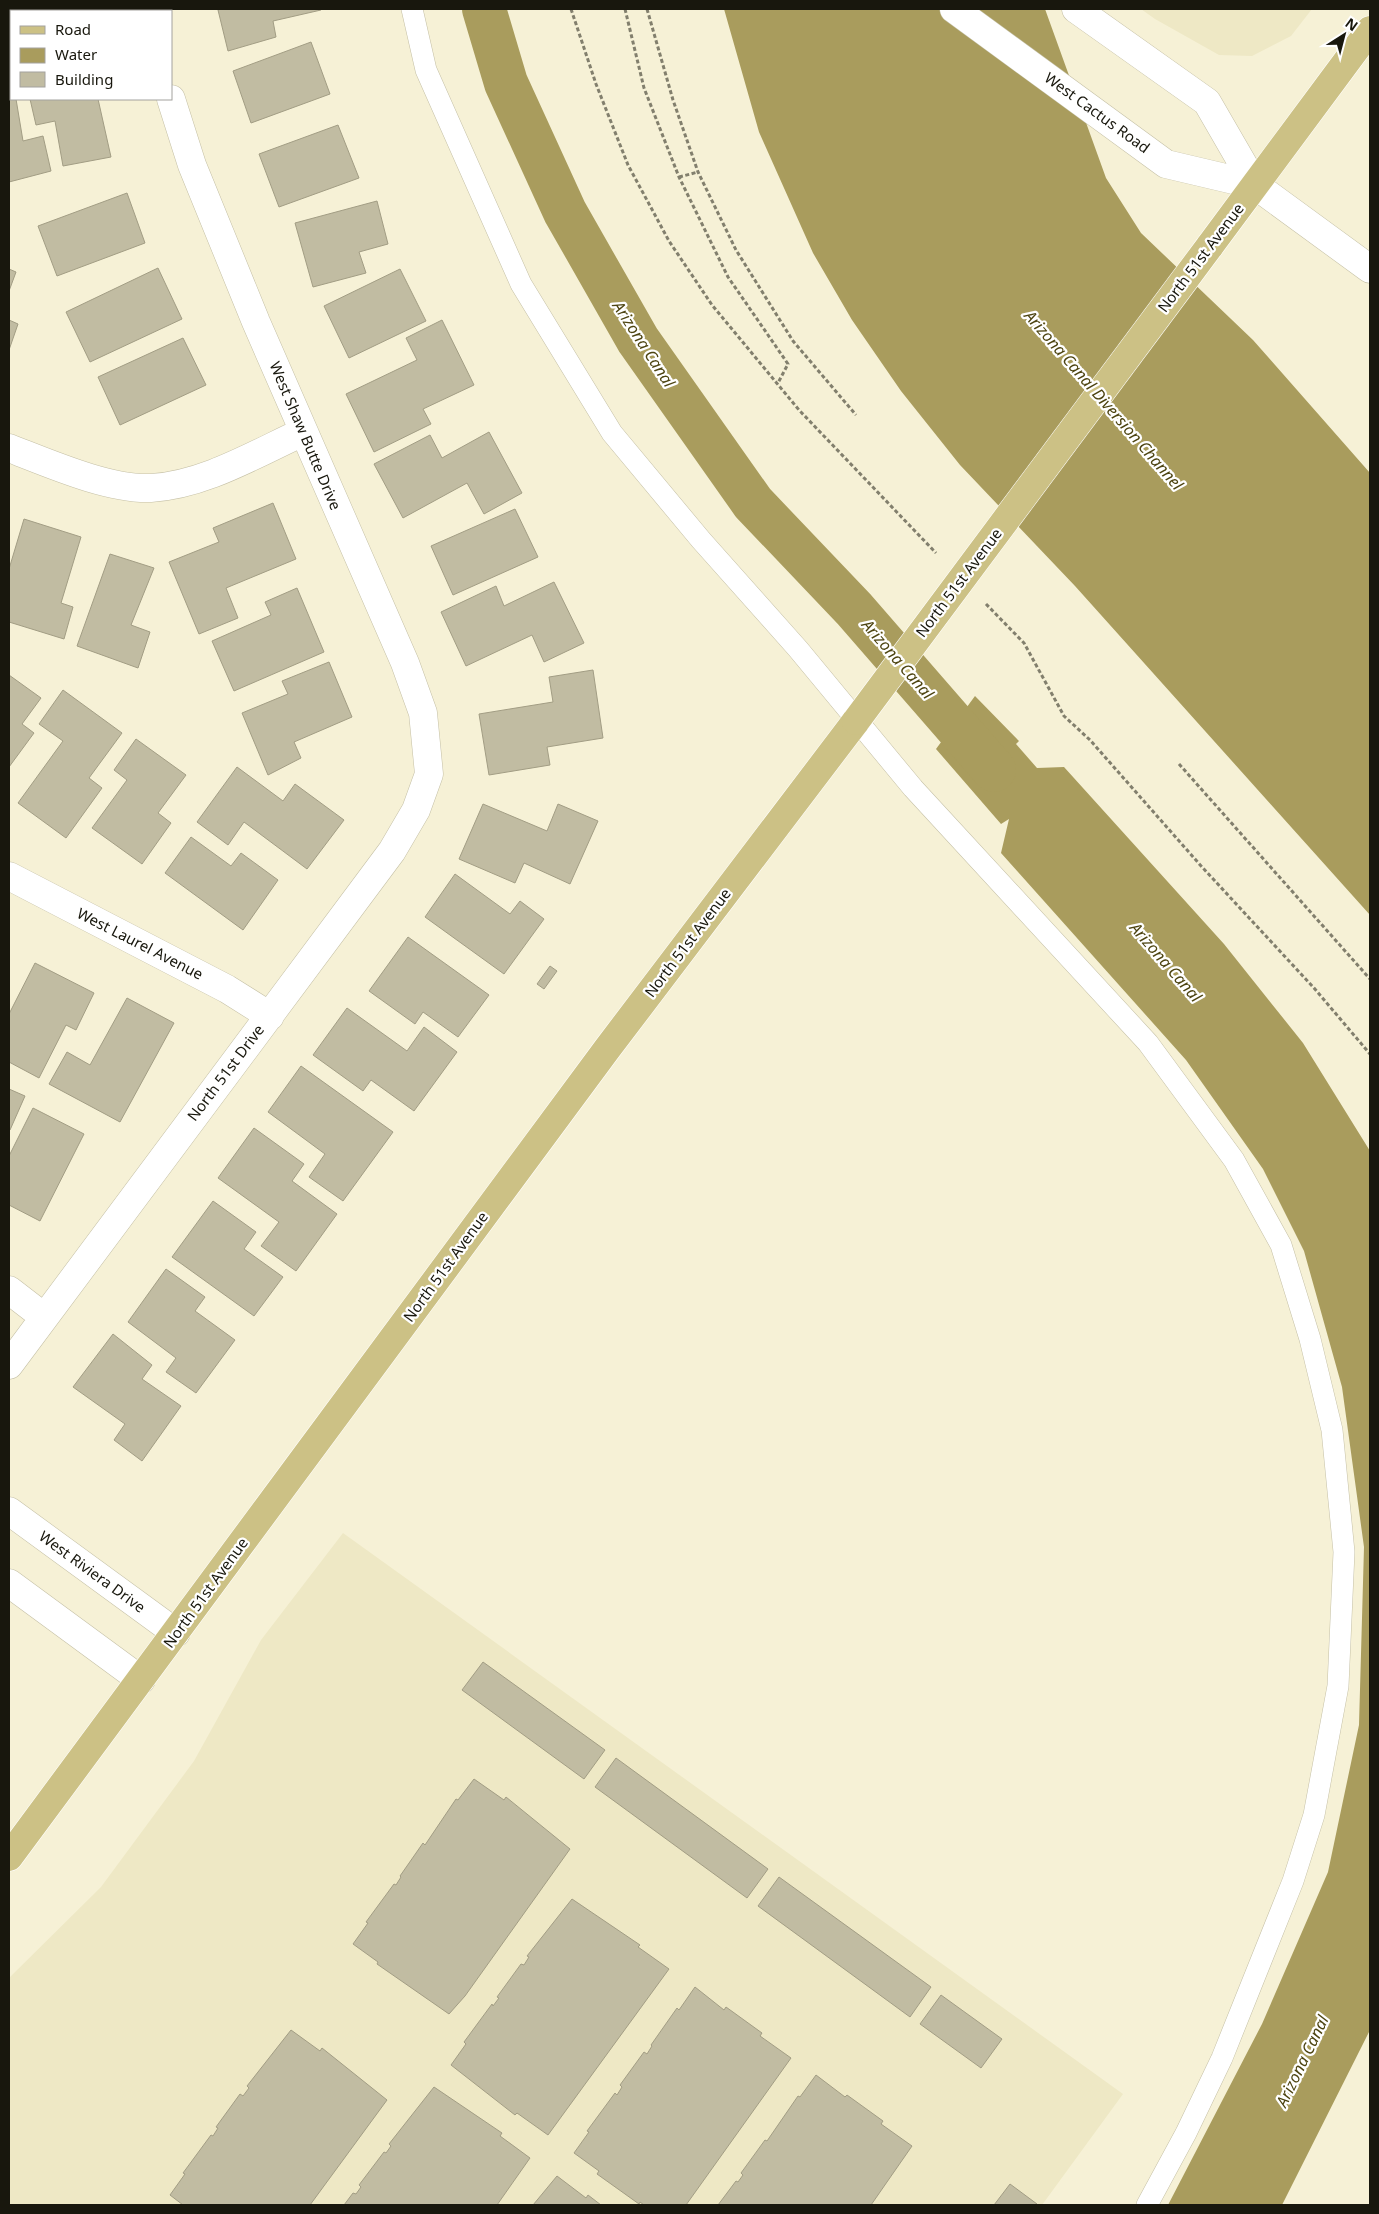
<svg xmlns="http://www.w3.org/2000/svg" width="1379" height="2214" viewBox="0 0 1379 2214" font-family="'Noto Sans',sans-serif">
  <rect width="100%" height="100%" fill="#f6f1d6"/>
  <path fill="#eee8c5" d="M1141,9H1312L1291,36L1252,56L1219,55L1155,19Z
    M343,1533L1123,2094L1042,2205H9V1978L101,1887L194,1761L261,1640Z"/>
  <path fill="#a99c5d" d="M724,9H1045L1106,178L1141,233L1253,340L1370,473V915L1075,586L960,465L901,391L852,320L813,253L759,132Z
    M975,696L1019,741L1016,744L1037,768L1064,767L1224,944L1303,1043L1370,1151V2030L1282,2205H1168L1262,2024L1328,1872L1359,1725L1364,1547L1342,1387L1304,1251L1263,1169L1186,1060L1001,853L1009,819L1001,824L936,749Z"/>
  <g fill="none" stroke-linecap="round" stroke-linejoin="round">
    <path stroke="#a99c5d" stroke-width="44" d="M484,9L506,83L565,212L638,340L753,503L854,609L994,770"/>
  </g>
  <path fill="#c1bca2" stroke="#a29d84" d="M221,9H321V10L273,21L276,37L228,51L218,10Z
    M311,42L330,94L251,123L233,71Z
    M9,78H11V99H16L23,141L43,136L51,171L9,182Z
    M30,99H98L111,157L63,166L55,121L36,125Z
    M338,125L359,178L279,207L259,154Z
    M127,193L145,243L57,276L38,226Z
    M377,201L388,244L359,252L366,273L313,287L295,223Z
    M158,268L182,319L90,362L66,312Z
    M9,269L16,272L9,291Z
    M400,269L426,321L349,358L324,306Z
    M9,320L18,324L9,350Z
    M442,320L474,385L423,409L431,424L374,452L346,394L417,360L406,338Z
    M183,338L206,385L120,425L98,377Z
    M489,432L522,493L484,514L467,483L403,518L374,464L430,435L442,458Z
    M273,503L296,559L226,588L238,618L199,634L169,562L219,542L213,528Z
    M515,509L538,557L453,595L431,546Z
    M24,519L81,537L61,603L73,607L64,639L9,622V569Z
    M110,554L154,568L131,625L150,632L138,668L77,646Z
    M554,582L584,643L544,662L532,635L466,666L441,612L496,586L504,606Z
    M297,588L324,652L234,691L212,641L271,615L265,602Z
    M329,662L352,717L294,742L301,758L268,775L242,713L288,694L282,681Z
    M593,670L603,738L547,747L550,765L489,775L479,714L553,702L549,677Z
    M9,675L41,698L22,724L34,733L9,767Z
    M63,690L122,733L89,778L102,788L66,838L18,803L63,741L39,724Z
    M136,739L186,775L158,813L171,823L142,864L92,828L127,780L114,770Z
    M237,767L283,801L295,784L344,820L307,869L244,822L228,845L197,822Z
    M483,804L547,831L558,804L598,821L570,884L524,863L515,883L459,859Z
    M191,837L231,866L241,853L278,880L243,930L165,873Z
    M455,874L510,914L520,901L544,919L504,974L425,917Z
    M408,937L489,995L458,1037L423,1012L415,1024L369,991Z
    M35,963L94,993L76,1030L66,1025L39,1078L9,1062V1014Z
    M550,966L557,971L544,989L537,984Z
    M127,998L174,1023L120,1122L49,1084L67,1052L90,1065Z
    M347,1008L407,1051L424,1027L457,1052L414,1111L371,1080L363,1091L313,1055Z
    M301,1066L393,1132L343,1201L309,1177L325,1154L268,1112Z
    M9,1089L25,1096L10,1130H9Z
    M33,1108L84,1134L40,1221L9,1205V1156Z
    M254,1128L304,1164L292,1181L337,1214L296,1271L261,1246L279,1222L218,1178Z
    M213,1201L256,1232L244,1249L283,1277L254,1316L172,1257Z
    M166,1269L205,1297L195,1311L235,1340L196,1393L166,1372L176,1358L128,1322Z
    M113,1334L152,1365L142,1379L181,1406L142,1461L114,1440L125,1424L73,1387Z
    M483,1662L605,1750L584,1779L462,1690Z
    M616,1758L768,1869L747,1898L595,1787Z
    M474,1779L504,1800L506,1797L570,1849L465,1996L449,2014L377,1964L378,1962L353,1944L368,1923L366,1922L394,1884L396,1885L401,1877L400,1876L423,1843L425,1845L456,1799L458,1800Z
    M779,1877L931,1987L910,2017L758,1906Z
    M572,1899L640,1945L638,1947L669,1969L548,2135L517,2113L515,2115L451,2065L466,2044L464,2042L492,2004L493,2006L499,1998L497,1997L521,1964L524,1965L529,1957L527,1956Z
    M695,1987L724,2010L726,2007L762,2033L760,2036L791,2058L686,2205H644L640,2202L639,2204L597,2174L599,2171L574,2153L589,2132L587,2131L615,2093L617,2095L622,2087L620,2085L644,2052L647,2054L652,2046L651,2045L677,2008L679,2010Z
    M941,1995L1002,2039L981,2068L920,2024Z
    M291,2030L320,2051L322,2048L387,2100L310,2205H183L170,2195L185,2174L183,2173L211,2135L213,2136L218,2128L216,2127L240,2094L243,2096L249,2088L247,2086Z
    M816,2075L845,2097L847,2095L883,2121L881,2124L912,2146L871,2205H718L736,2181L738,2182L743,2175L741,2173L765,2140L767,2141L798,2096L800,2097Z
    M434,2087L502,2133L500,2136L530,2158L497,2205H344L353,2193L356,2194L361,2187L359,2185L384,2152L386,2153L391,2146L389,2144Z
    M557,2176L586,2198L588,2195L601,2205H533Z
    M1010,2184L1037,2204L1036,2205H994Z"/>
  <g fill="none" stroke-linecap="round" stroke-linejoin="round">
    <defs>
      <path id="lane" d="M412,9L426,70L521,284L612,433L701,540L798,649L913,788L1148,1043L1234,1160L1281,1245L1310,1339L1332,1430L1344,1552L1338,1686L1314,1815L1293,1881L1222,2058L1186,2133L1147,2205"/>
      <path id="street" d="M148,9L149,11
        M22,11L32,9
        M9,448C48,463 109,490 151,488C204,485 255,454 303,432
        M9,876L227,989L270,1016
        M9,1290L44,1317
        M9,1365L392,851L416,810L429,774L423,713L405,663L256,322L192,165L171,99
        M9,1511L176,1633
        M9,1583L141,1680"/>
      <path id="secondary" d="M954,9L1166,164L1255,185L1370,269
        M1076,9L1207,102L1255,185"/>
      <path id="primary" d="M1209,247L1370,30
        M9,1857L607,1049L856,721"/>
    </defs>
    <use href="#lane" stroke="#c5c0a6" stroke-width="22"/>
    <use href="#street" stroke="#c5c0a6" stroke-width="29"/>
    <use href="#secondary" stroke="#c5c0a6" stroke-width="29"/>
    <use href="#primary" stroke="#fff" stroke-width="29"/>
    <path stroke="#827f6d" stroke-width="3" stroke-dasharray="4 2.5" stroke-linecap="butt" d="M571,9L596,84L628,165L669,241L712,305L799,410L936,553
      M625,9L644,88L679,177L728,277L788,364L778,383
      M647,9L673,100L698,172L736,250L793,341L856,415
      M679,177L698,172
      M986,604L1024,643L1064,716L1090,740L1202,867L1314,988L1370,1054
      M1179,764L1370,979"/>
    <use href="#lane" stroke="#fff" stroke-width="21"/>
    <use href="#street" stroke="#fff" stroke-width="28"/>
    <use href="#secondary" stroke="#fff" stroke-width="28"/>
    <use href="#primary" stroke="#ccc185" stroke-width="28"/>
    <defs>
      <path id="primary-bridge" d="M856,721L1209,247"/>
    </defs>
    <use href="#primary-bridge" stroke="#fff" stroke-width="29" stroke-linecap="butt"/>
    <use href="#primary-bridge" stroke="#ccc185" stroke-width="28"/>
  </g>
  <g text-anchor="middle" stroke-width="4.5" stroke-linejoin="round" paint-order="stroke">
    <g font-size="15" fill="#18170d" stroke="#fff">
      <text transform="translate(1097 113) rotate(36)" y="5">West Cactus Road</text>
      <text transform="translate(1201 258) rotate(-53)" y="5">North 51st Avenue</text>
      <text transform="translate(305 436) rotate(67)" y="5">West Shaw Butte Drive</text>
      <text transform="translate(959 583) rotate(-53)" y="5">North 51st Avenue</text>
      <text transform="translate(688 943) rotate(-53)" y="5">North 51st Avenue</text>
      <text transform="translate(140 944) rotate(27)" y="5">West Laurel Avenue</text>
      <text transform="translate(226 1073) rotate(-53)" y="5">North 51st Drive</text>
      <text transform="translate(446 1267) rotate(-54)" y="5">North 51st Avenue</text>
      <text transform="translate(92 1572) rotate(36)" y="5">West Riviera Drive</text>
      <text transform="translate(206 1593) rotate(-54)" y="5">North 51st Avenue</text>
    </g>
    <g font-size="16" font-style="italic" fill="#4d4411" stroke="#fff">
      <text transform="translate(644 344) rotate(57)" y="6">Arizona Canal</text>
      <text transform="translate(1104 400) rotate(49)" y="6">Arizona Canal Diversion Channel</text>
      <text transform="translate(898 659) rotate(49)" y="6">Arizona Canal</text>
      <text transform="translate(1166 962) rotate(49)" y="6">Arizona Canal</text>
      <text transform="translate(1302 2061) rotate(-64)" y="6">Arizona Canal</text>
    </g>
  </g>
  <rect width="1379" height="2214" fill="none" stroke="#18170d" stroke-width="20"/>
  <rect x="10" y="10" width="162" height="90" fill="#ffffff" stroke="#a3a29e"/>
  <rect x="20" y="26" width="25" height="8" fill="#ccc185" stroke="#a3a29e"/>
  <text x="55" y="35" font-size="15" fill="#18170d">Road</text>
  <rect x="20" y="48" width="25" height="15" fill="#a99c5d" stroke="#a3a29e"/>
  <text x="55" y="60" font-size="15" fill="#18170d">Water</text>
  <rect x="20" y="72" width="25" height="15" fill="#c1bca2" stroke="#a3a29e"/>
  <text x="55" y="85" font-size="15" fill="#18170d">Building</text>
  <g transform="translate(1344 35) rotate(36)" stroke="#ffffff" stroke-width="4" paint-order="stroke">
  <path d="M0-4L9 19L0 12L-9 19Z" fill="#18170d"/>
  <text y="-8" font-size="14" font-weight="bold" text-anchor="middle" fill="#18170d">N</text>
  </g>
</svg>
